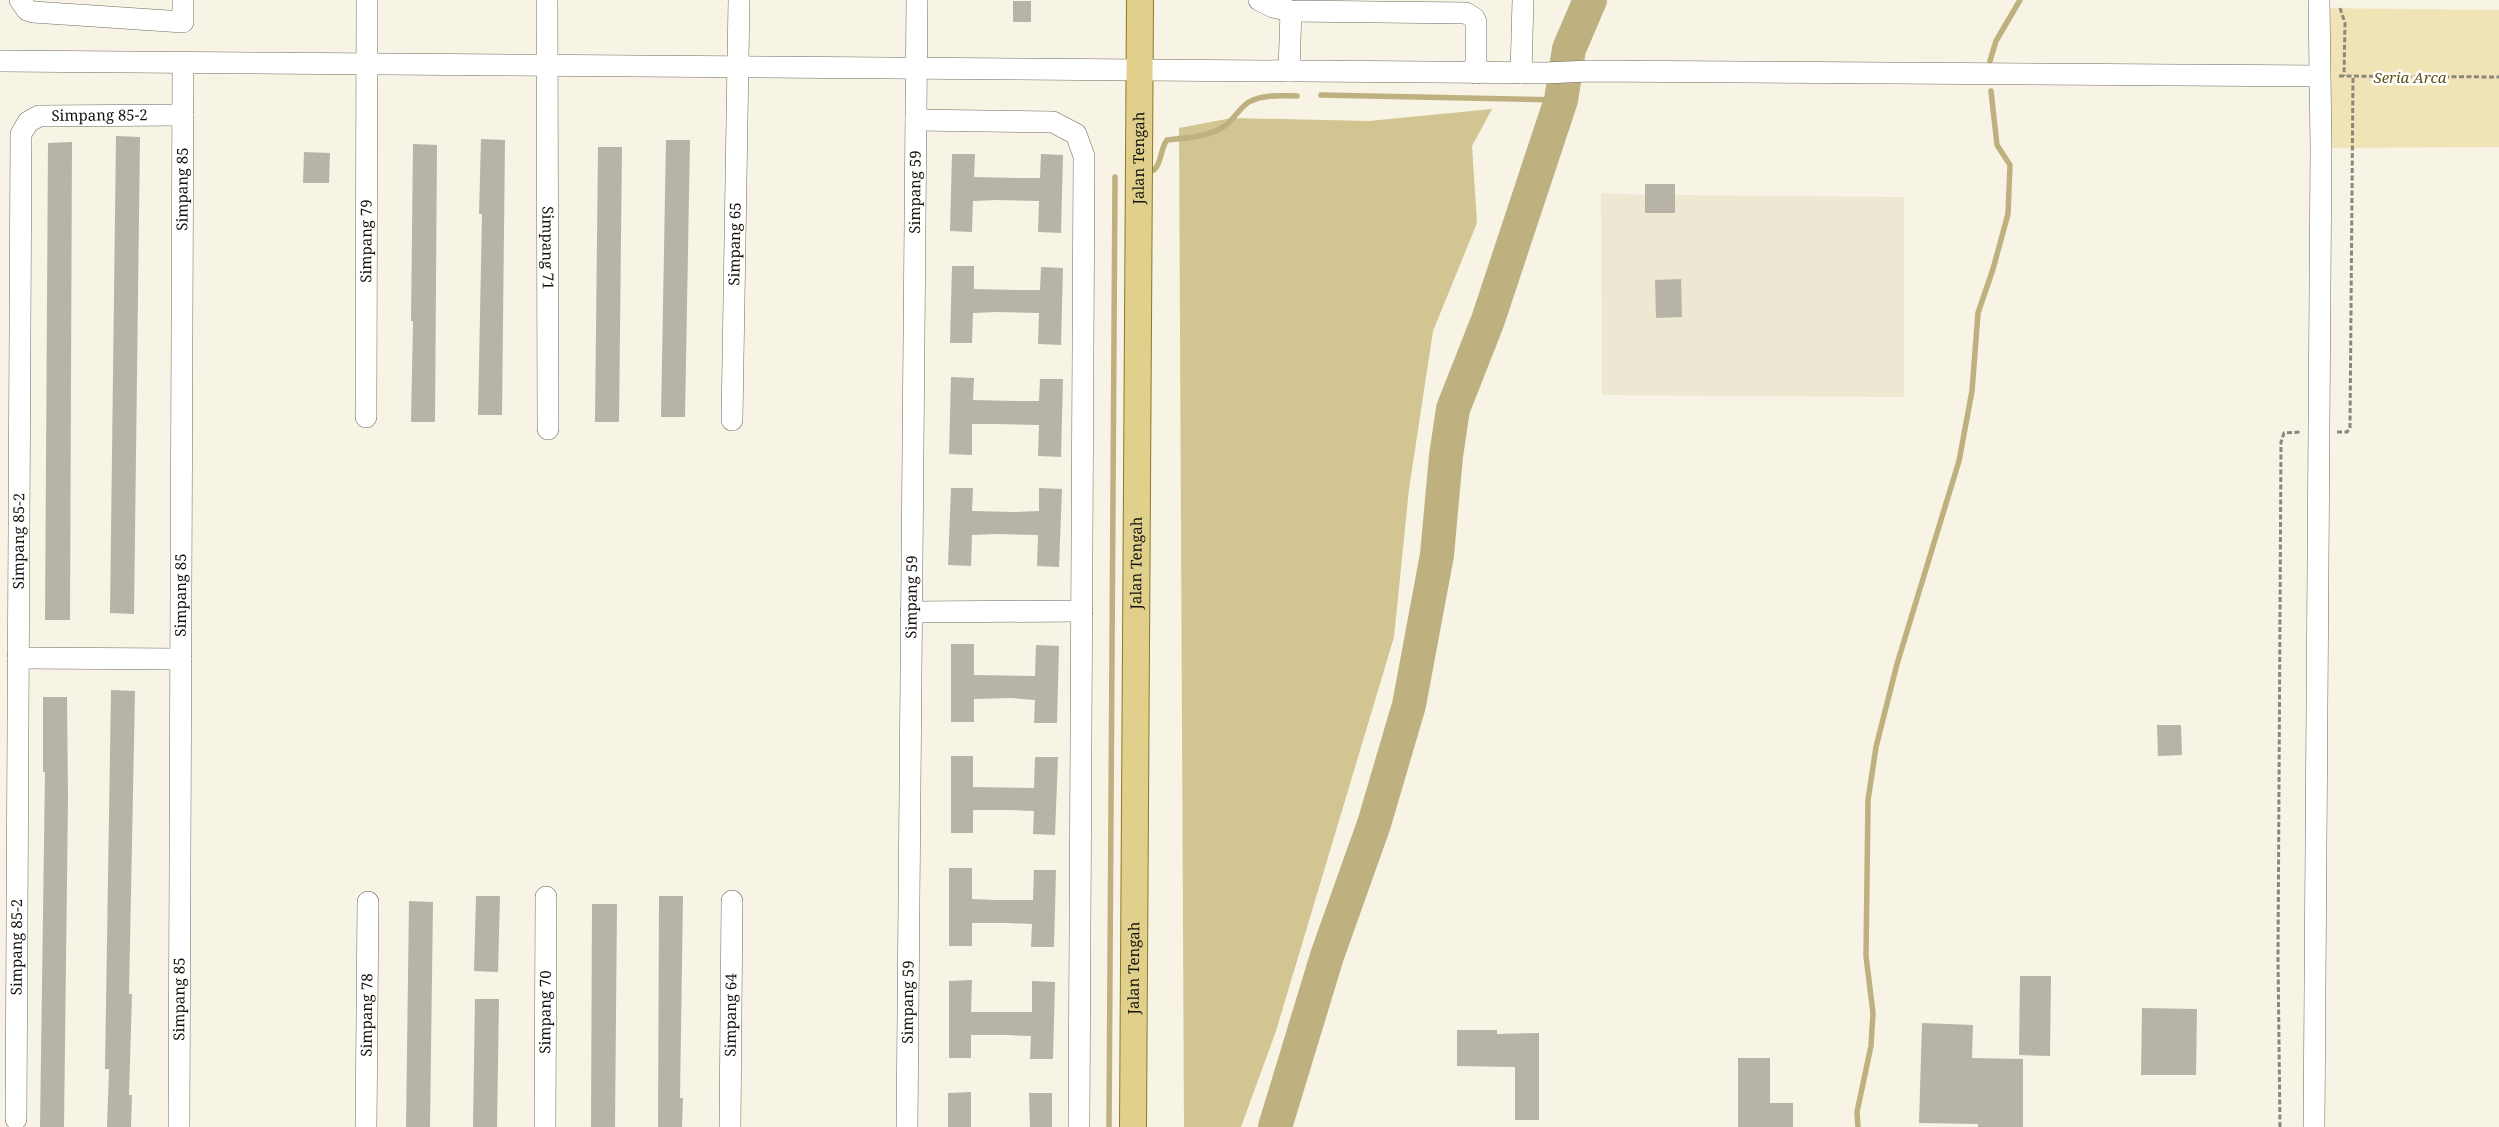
<svg xmlns="http://www.w3.org/2000/svg" width="2499" height="1127" viewBox="0 0 2499 1127" font-family="'Noto Serif',serif">
  <rect width="100%" height="100%" fill="#f7f3e5"/>
  <path fill="#ede8d2" d="M1645,184H1675V195L1904,197V397L1602,395L1601,193L1645,195Z"/>
  <path fill="#f0e4b6" d="M2319,8L2499,10V147L2321,148Z"/>
  <path fill="#d2c592" d="M1492,109L1472,146L1477,223L1433,331L1409,489L1394,637L1276,1031L1241,1127H1184L1179,128L1232,118L1369,121Z"/>
  <g fill="none" stroke-linecap="round" stroke-linejoin="round">
    <path stroke="#beb17f" stroke-width="5.5" d="M1990,61L1996,41L2020,0
      M1321,95L1561,100
      M1154,170C1162,163 1160,149 1167,140C1186,138 1210,137 1226,125C1235,118 1241,105 1251,101C1265,94 1282,96 1297,96
      M1109,1127L1115,177
      M1858,1127L1857,1112L1871,1046L1873,1013L1866,956L1868,800L1876,747L1897,664L1959,461L1972,391L1978,313L1993,269L2008,214L2010,165L1997,145L1991,91"/>
    <path stroke="#beb17f" stroke-width="34" d="M1275,1127L1327,956L1374,824L1409,705L1437,555L1446,456L1453,409L1488,320L1561,100L1569,49L1590,0"/>
  </g>
  <path fill="#b7b4a7" d="M1013,1H1031V22H1013Z
    M116,136L140,137L134,614L110,613Z
    M481,139L505,140L502,415H478L482,214H479Z
    M666,140H690L685,417H661Z
    M72,142L70,620H45L48,143Z
    M413,144L437,145L435,422H411L413,321H411Z
    M598,147H622L619,422H595Z
    M304,152L330,153L329,183H303Z
    M952,154H975L974,177L1016,178H1040L1041,154L1063,155L1061,233L1038,232L1039,201L997,200L973,201L972,232L950,231Z
    M1645,184H1675V213H1645Z
    M952,266H974V289L1016,290H1040L1041,267L1063,268L1061,345L1038,344L1039,313L997,312L973,313L972,343H950Z
    M1681,279L1682,317L1656,318L1655,280Z
    M951,377L974,378L973,400L1016,401H1039L1040,379H1063L1061,457L1038,456L1039,425L996,424H972V455L949,454Z
    M951,488H973L972,511L1015,512L1039,511V488L1062,489L1059,567L1037,566L1038,535L996,534L972,535L971,566L948,565Z
    M951,644H974V675L1035,676L1036,645L1059,646L1057,723H1034L1035,700L1011,698L974,699V722H951Z
    M111,690L135,691L129,994H132L129,1095H132L131,1127H107L109,1069H105Z
    M43,697H67L68,798L64,1127H40L45,772H43Z
    M2157,725H2181L2182,755L2158,756Z
    M951,756H973V787L1034,788L1035,757H1058L1055,835L1033,834L1034,811L1010,810H973V833H951Z
    M949,868H972V899L996,900H1033L1034,870H1056L1054,947H1031L1032,924L1008,923H972V946H949Z
    M476,896H500L498,972L474,971Z
    M659,896H683L680,1098H683L682,1127H658Z
    M409,901L433,902L430,1127H406Z
    M592,904H617L615,1127H591Z
    M2020,976H2051L2050,1056L2019,1055Z
    M972,980L971,1012H1032V981L1055,982L1053,1059H1030L1031,1036L1007,1035H971V1058H949V981Z
    M475,999H499L497,1127H473Z
    M2142,1008L2197,1009L2196,1075H2141Z
    M1922,1023L1973,1025L1972,1058L2023,1059V1127H1978V1124L1919,1123Z
    M1457,1030H1497V1034L1539,1033V1120H1515V1067L1457,1066Z
    M1738,1058H1770V1103H1793V1127H1738Z
    M971,1092V1127H948V1093Z
    M1029,1093H1052V1127H1030Z"/>
  <g fill="none" stroke-linecap="round" stroke-linejoin="round">
    <defs>
      <g id="minor">
        <path d="M20,0L27,10L33,12L183,22V0"/>
        <path id="s1" d="M547,0L548,429"/>
        <path d="M1259,0L1273,7L1291,11L1466,13L1474,18L1476,22V73"/>
        <path d="M0,61L1545,73L1589,71L2319,76"/>
        <path d="M1289,71L1291,11"/>
        <path d="M1521,73L1523,0"/>
        <path d="M916,120L1053,122L1076,134L1084,156L1079,1123"/>
        <path id="s2" d="M366,417L367,0"/>
        <path id="s3" d="M732,420L739,0"/>
        <path d="M911,612L1082,611"/>
        <path d="M18,658L181,659"/>
        <path id="s4" d="M16,1119L21,134L28,122L39,116L183,115"/>
        <path id="s5" d="M179,1127L183,63"/>
        <path id="s6" d="M366,1127L368,902"/>
        <path id="s7" d="M545,1127L546,897"/>
        <path id="s8" d="M730,1127L732,901"/>
        <path id="s9" d="M907,1127L917,0"/>
        <path d="M2314,1127L2321,148L2319,0"/>
      </g>
      <g id="major">
        <path id="s10" d="M1133,1127L1140,0"/>
      </g>
    </defs>
    <use href="#minor" stroke="#6e6b5f" stroke-width="22"/>
    <use href="#major" stroke="#8b792c" stroke-width="28"/>
    <path stroke="#8a877d" stroke-width="3" stroke-dasharray="5 2.5" stroke-linecap="butt" d="M2340,8L2345,23L2344,76
      M2339,76L2499,77
      M2337,432H2347L2350,428L2353,76
      M2280,1127L2278,958L2281,442L2284,433L2301,432"/>
    <use href="#minor" stroke="#fff" stroke-width="21"/>
    <use href="#major" stroke="#e0d08b" stroke-width="26"/>
  </g>
  <g text-anchor="middle" stroke-width="5" stroke-linejoin="round" paint-order="stroke">
    <g font-size="15" font-style="italic" fill="#615318" stroke="#fff">
      <text x="2410" y="83">Seria Arca</text>
    </g>
    <g font-size="15" fill="#11100b" stroke="#fff">
      <text dy="5" stroke="none"><textPath href="#s4" startOffset="1072">Simpang 85-2</textPath></text>
      <text dy="5" stroke="none"><textPath href="#s10" startOffset="969">Jalan Tengah</textPath></text>
      <text dy="5" stroke="none"><textPath href="#s5" startOffset="938">Simpang 85</textPath></text>
      <text dy="5" stroke="none"><textPath href="#s9" startOffset="935">Simpang 59</textPath></text>
      <text dy="5" stroke="none"><textPath href="#s2" startOffset="176">Simpang 79</textPath></text>
      <text dy="5" stroke="none"><textPath href="#s3" startOffset="176">Simpang 65</textPath></text>
      <text dy="5" stroke="none"><textPath href="#s1" startOffset="248">Simpang 71</textPath></text>
      <text dy="5" stroke="none"><textPath href="#s4" startOffset="578">Simpang 85-2</textPath></text>
      <text dy="5" stroke="none"><textPath href="#s10" startOffset="564">Jalan Tengah</textPath></text>
      <text dy="5" stroke="none"><textPath href="#s5" startOffset="532">Simpang 85</textPath></text>
      <text dy="5" stroke="none"><textPath href="#s9" startOffset="530">Simpang 59</textPath></text>
      <text dy="5" stroke="none"><textPath href="#s4" startOffset="172">Simpang 85-2</textPath></text>
      <text dy="5" stroke="none"><textPath href="#s10" startOffset="159">Jalan Tengah</textPath></text>
      <text dy="5" stroke="none"><textPath href="#s5" startOffset="128">Simpang 85</textPath></text>
      <text dy="5" stroke="none"><textPath href="#s9" startOffset="125">Simpang 59</textPath></text>
      <text dy="5" stroke="none"><textPath href="#s7" startOffset="115">Simpang 70</textPath></text>
      <text dy="5" stroke="none"><textPath href="#s8" startOffset="112">Simpang 64</textPath></text>
      <text dy="5" stroke="none"><textPath href="#s6" startOffset="112">Simpang 78</textPath></text>
    </g>
  </g>
</svg>
